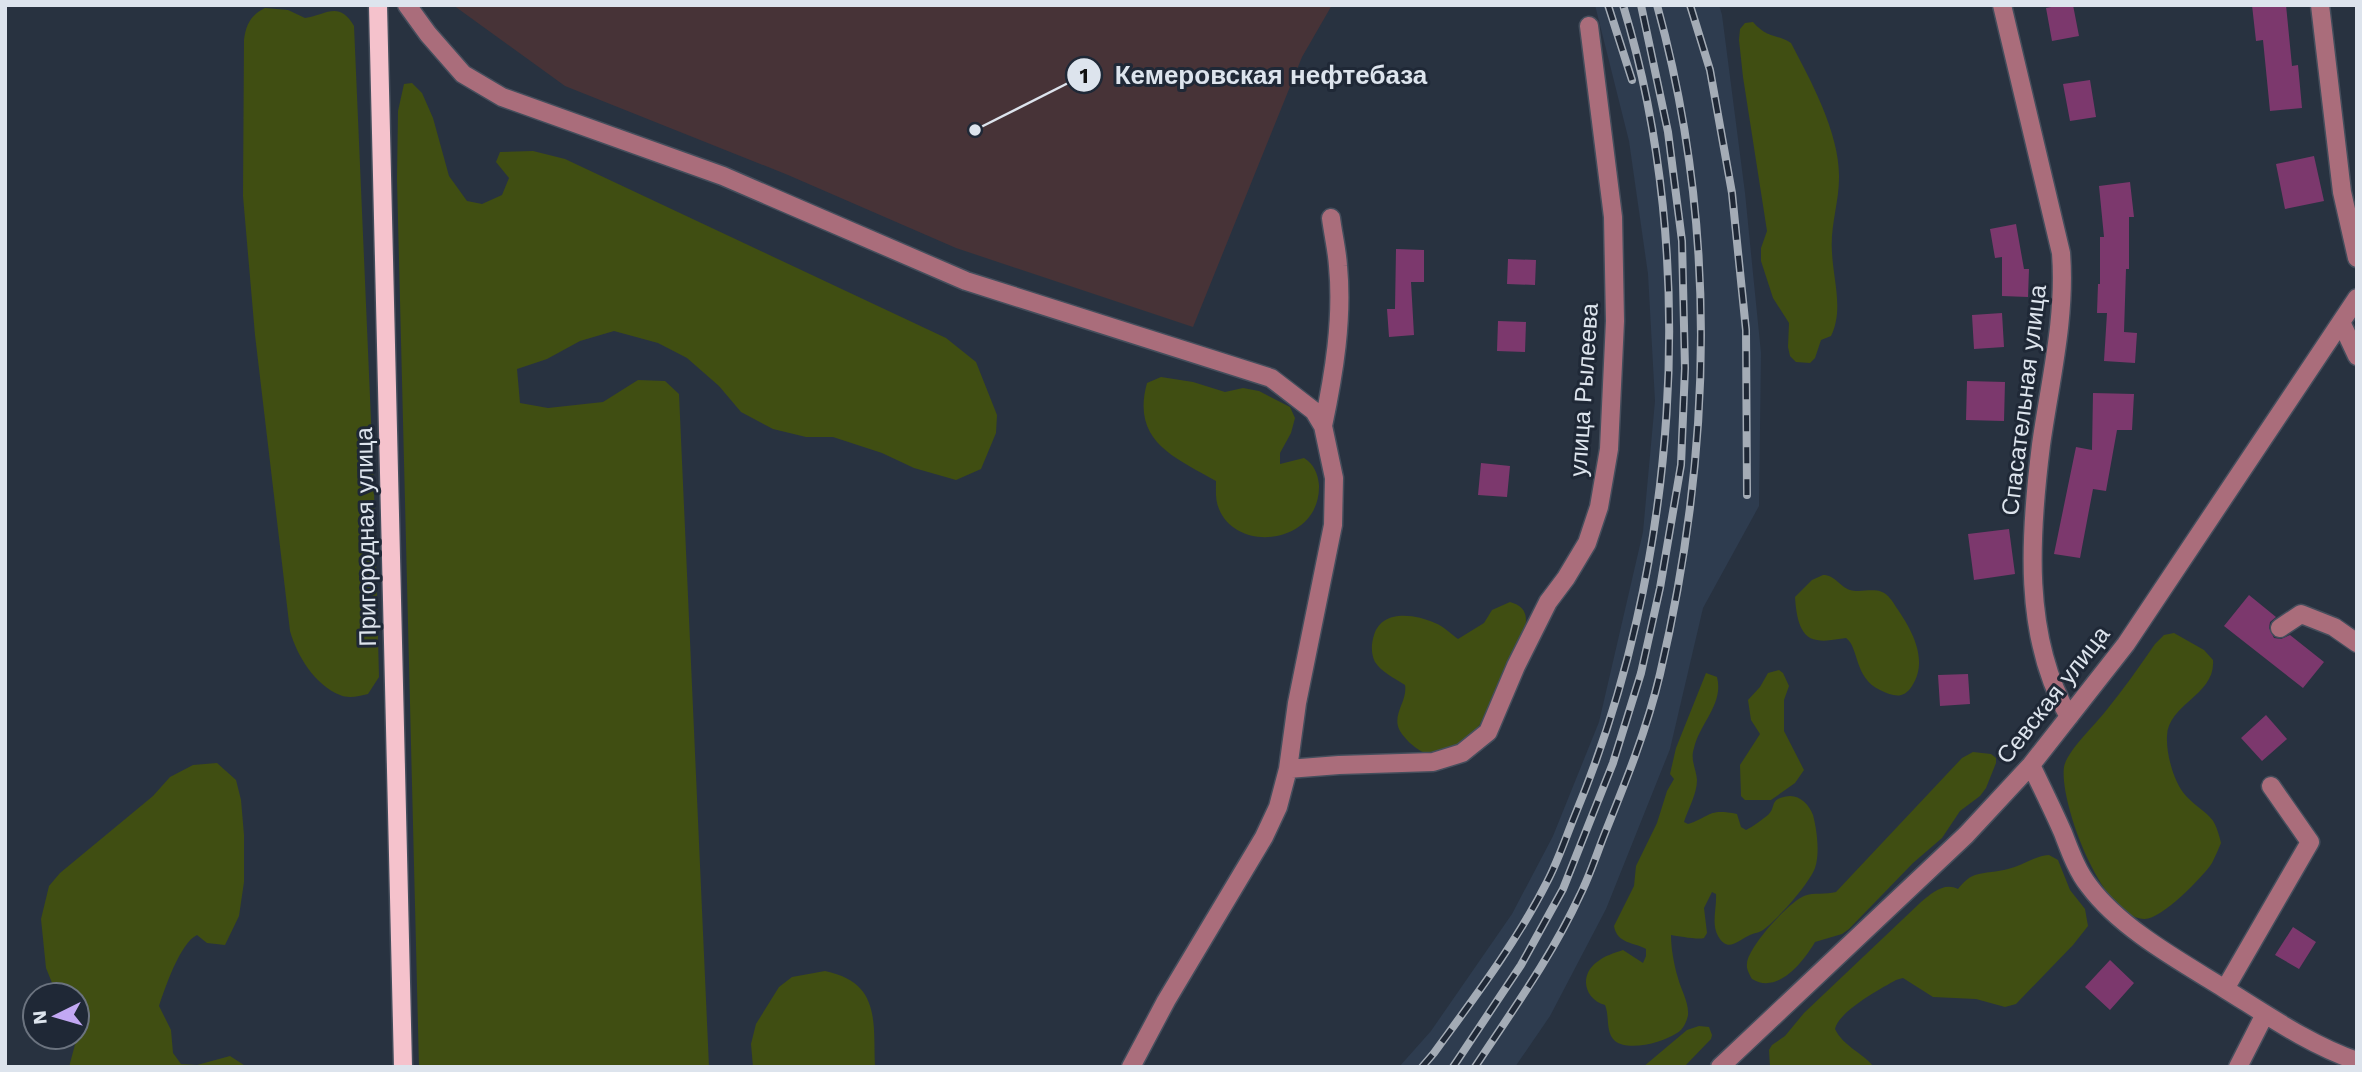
<svg xmlns="http://www.w3.org/2000/svg" width="2362" height="1072" viewBox="0 0 2362 1072" font-family="'Work Sans',sans-serif">
  <rect width="100%" height="100%" fill="#283240"/>
  <path fill="#2e3c4f" d="M1595,5H1719L1722,15L1745,193L1761,353L1759,506L1703,608L1670,749L1606,909L1550,1016L1515,1067H1399L1431,1031L1512,914L1553,836L1599,722L1643,532L1655,401L1648,274L1629,141Z"/>
  <path fill="#473337" d="M453,5H1332L1302,57L1193,327L956,248L788,175L565,86Z"/>
  <path fill="#404e12" d="M265,8L288,10L305,18C326,15 339,0 354,26L374,490L379,677L368,694C359,696 349,699 340,695C315,685 297,656 290,631L255,335L243,196L244,40C246,24 251,15 265,8Z
    M1753,22C1768,39 1775,33 1791,43C1811,81 1840,134 1839,178C1839,203 1830,226 1832,252C1833,279 1844,310 1831,336L1821,340L1815,358L1810,363L1796,362L1790,356L1788,347L1789,323L1773,298L1761,261V248L1767,231L1743,77L1739,40L1740,29L1745,23Z
    M412,83L422,93L433,118L449,176L467,201L482,204L502,195L509,178L496,162L500,152L533,151L565,159L946,338L976,362L997,415L996,433L981,469L956,480L914,468L882,453L833,437H806L773,429L741,412L719,386L687,358L658,343L614,331L580,341L547,359L517,369L520,403L548,408L603,402L638,380L665,381L679,394L709,1067H419L397,179L398,111L404,84Z
    M1161,377L1193,382L1225,392L1243,388L1259,391L1290,407L1295,418L1291,433L1280,453V464L1304,458C1314,464 1318,474 1319,485C1321,543 1238,555 1219,509C1215,500 1216,490 1216,481C1174,457 1131,441 1147,383Z
    M1823,575C1835,575 1839,586 1850,590C1860,593 1872,588 1882,592C1888,594 1893,602 1896,607C1912,630 1929,660 1912,686C1903,700 1893,696 1880,690C1854,678 1859,647 1846,638C1837,639 1826,642 1817,640C1798,638 1796,611 1795,597L1812,580Z
    M1510,602C1520,605 1526,609 1526,621C1525,639 1512,659 1504,675C1493,699 1477,743 1450,752C1445,753 1439,753 1434,754C1422,756 1406,741 1400,731C1391,715 1408,701 1405,685C1396,679 1381,672 1375,662C1371,654 1371,644 1374,635C1382,609 1415,614 1435,623C1443,626 1451,634 1458,639L1484,623L1492,610Z
    M2174,633L2204,650L2213,660C2216,695 2168,704 2167,736C2166,754 2174,784 2187,797C2207,817 2214,812 2221,843C2218,850 2215,857 2212,863C2203,877 2161,920 2144,919C2102,918 2059,802 2064,767C2067,751 2094,726 2105,712C2123,690 2139,667 2155,644L2164,635Z
    M1779,670L1783,673L1789,686L1784,700V731L1804,770L1795,783L1771,800H1745L1741,796L1740,765L1760,734L1751,720L1748,700L1760,687L1768,673Z
    M1706,673L1717,677C1724,704 1700,723 1694,748C1690,760 1696,768 1697,780C1697,794 1688,809 1684,822L1688,824C1711,817 1707,808 1737,814L1741,827L1746,830C1754,826 1761,820 1768,815C1777,807 1768,798 1790,796C1801,796 1809,805 1813,815C1817,830 1820,854 1815,868C1809,884 1777,920 1763,930C1759,933 1753,933 1748,936C1737,941 1728,953 1718,936C1711,924 1717,907 1716,894L1712,892L1704,908L1707,933L1704,938C1698,940 1678,936 1671,935C1671,948 1674,965 1678,978C1681,990 1689,1002 1688,1015C1687,1021 1683,1030 1677,1033C1664,1042 1629,1052 1615,1041C1605,1032 1610,1017 1605,1005C1584,999 1579,975 1597,962C1604,956 1614,953 1623,950L1643,963L1646,956V949C1634,942 1617,944 1614,926L1634,886L1636,866L1657,823L1667,791L1674,779L1670,774L1676,748Z
    M1973,752L1991,754L1996,758V763L1986,788L1980,796L1960,811L1942,838L1913,863L1849,929L1842,934L1815,942C1804,961 1778,995 1752,979C1750,975 1746,969 1747,964C1747,948 1789,902 1804,896C1814,892 1826,895 1836,892L1962,758Z
    M217,763L236,780L241,800L244,835V882L239,916L225,945L207,943L197,935C180,943 165,988 159,1006L171,1030L173,1053L181,1064L197,1065L230,1056L247,1067H69L77,1037V995H57L46,968L41,919L49,886L60,873L153,796L170,777L193,765Z
    M2049,855L2058,860L2070,890L2085,909L2088,926L2073,945L2016,1004L2005,1007L1976,999L1933,997L1903,978L1896,980C1880,989 1839,1011 1835,1029C1843,1046 1863,1053 1874,1067H1770L1769,1050L1772,1045L1785,1036L1804,1013L1921,902C1932,893 1944,882 1958,889C1963,883 1967,878 1975,875C1985,872 1997,872 2008,869C2022,866 2034,856 2049,855Z
    M825,971C881,983 873,1021 875,1067H753L751,1044L756,1024L779,987L792,977Z
    M1699,1026L1709,1027L1712,1035L1711,1039L1684,1067H1643L1687,1030Z"/>
  <path fill="#7c386d" d="M2062,5H2073L2079,36L2052,41L2046,8Z
    M2252,5H2286L2292,66L2298,65L2302,108L2270,111L2263,40L2256,41Z
    M2090,80L2096,117L2070,121L2063,84Z
    M2314,156L2324,201L2285,209L2276,164Z
    M2130,182L2134,217H2129V269H2126L2124,332L2137,333L2135,363L2104,361L2107,313H2097L2098,284H2100V237H2104L2099,186Z
    M2016,224L2024,269H2029L2028,297L2002,296V257L1995,258L1990,229Z
    M1396,249L1424,250V282H1411L1414,335L1389,337L1387,309H1395Z
    M1508,259L1536,260L1535,285L1507,284Z
    M2002,313L2004,347L1974,349L1972,315Z
    M1498,321L1526,322L1525,352L1497,351Z
    M1967,381L2005,382L2004,421L1966,420Z
    M2093,393L2134,394L2132,430H2117L2106,491L2093,489L2080,558L2054,554L2076,447L2092,450Z
    M1481,463L1510,466L1507,497L1478,495Z
    M2009,529L2015,574L1974,580L1968,534Z
    M2249,595L2276,617L2270,622L2269,628L2274,638L2281,639L2290,635L2324,662L2303,688L2224,626Z
    M1968,674L1970,704L1940,706L1938,675Z
    M2266,715L2287,739L2262,761L2241,738Z
    M2293,927L2316,942L2299,969L2275,955Z
    M2110,960L2134,983L2110,1010L2085,987Z"/>
  <g fill="none" stroke-linecap="round" stroke-linejoin="round">
    <defs>
      <path id="minor" d="M407,5L428,34L463,74L502,97L723,176L966,281L1271,378L1314,411L1323,426L1334,478L1333,525L1297,703L1288,769L1278,807L1264,837L1166,1001L1131,1067
        M2002,5L2061,253C2066,318 2050,381 2041,445C2030,533 2022,637 2069,717
        M2320,5L2342,192L2357,258
        M2341,322L2357,356
        M1323,426C1334,374 1343,319 1338,266C1337,250 1333,234 1331,218
        M2280,628L2301,614L2334,627L2357,643
        M2031,765C2042,788 2053,810 2063,833C2070,851 2077,871 2089,886C2121,929 2180,961 2225,989C2267,1015 2310,1045 2357,1061
        M1288,769L1339,765L1433,762L1462,753L1488,732L1516,666L1548,602L1566,578L1587,543L1599,507L1609,449L1615,321L1613,217L1589,26
        M2225,989L2310,842L2271,786
        M1720,1067L1966,835L2031,765L2126,644L2357,298
        M2238,1067L2265,1014"/>
      <path id="major" d="M378,5L403,1067"/>
    </defs>
    <use href="#minor" stroke="#454e5c" stroke-width="21"/>
    <use href="#major" stroke="#454e5c" stroke-width="21"/>
    <use href="#minor" stroke="#aa6d7b" stroke-width="18"/>
    <use href="#major" stroke="#f5c2cc" stroke-width="18"/>
    <defs>
      <path id="rail" d="M1608,5L1632,80
        M1690,5L1710,70L1732,193L1746,330L1747,495
        M1422,1067L1434,1053C1474,998 1516,943 1547,882C1558,861 1566,837 1575,815C1677,570 1701,261 1623,5
        M1453,1067L1521,965L1563,889L1613,763L1641,673L1660,588L1681,465L1685,368L1682,241L1668,132L1641,5
        M1475,1067C1512,1011 1552,956 1580,895C1590,875 1597,853 1605,833C1626,781 1647,729 1660,674C1712,452 1718,226 1657,5"/>
    </defs>
    <use href="#rail" stroke="#a4acb6" stroke-width="8"/>
    <use href="#rail" stroke="#1f2836" stroke-width="5" stroke-dasharray="16" stroke-linecap="butt"/>
  </g>
  <g text-anchor="middle" stroke-width="6" stroke-linejoin="round" paint-order="stroke">
    <g font-size="24" fill="#dde4ed" stroke="#1f2836">
      <text transform="translate(1584 390) rotate(-86)" y="8">улица Рылеева</text>
      <text transform="translate(2024 400) rotate(-83)" y="8">Спасательная улица</text>
      <text transform="translate(366 537) rotate(-91)" y="8">Пригородная улица</text>
      <text transform="translate(2053 695) rotate(-52)" y="8">Севская улица</text>
    </g>
  </g>
  <path fill="none" stroke="#dde4ed" stroke-width="2.5" d="M975 130L1084 75"/>
  <g fill="#dde4ed" stroke="#1f2836" stroke-width="2.5">
    <circle cx="975" cy="130" r="7"/>
    <circle cx="1084" cy="75" r="18"/>
  </g>
  <g font-size="21" text-anchor="middle" font-weight="bold" fill="#111">
    <text x="1084" y="83">1</text>
  </g>
  <g font-size="26" text-anchor="middle" font-weight="bold" fill="#dde4ed" stroke="#1f2836" stroke-width="6" stroke-linejoin="round" paint-order="stroke">
    <text x="1271" y="84">Кемеровская нефтебаза</text>
  </g>
  <rect width="2362" height="1072" fill="none" stroke="#dde4ed" stroke-width="14"/>
  <g transform="translate(56 1016) rotate(265)"><circle r="33" fill="#1f2836" stroke="#6b737f" stroke-width="2"/>
  <path d="M0-5L12 26L0 18L-12 26Z" fill="#c2a8f3"/>
  <text y="-10" font-size="19" font-weight="bold" text-anchor="middle" fill="#dde4ed">N</text>
  </g>
</svg>
